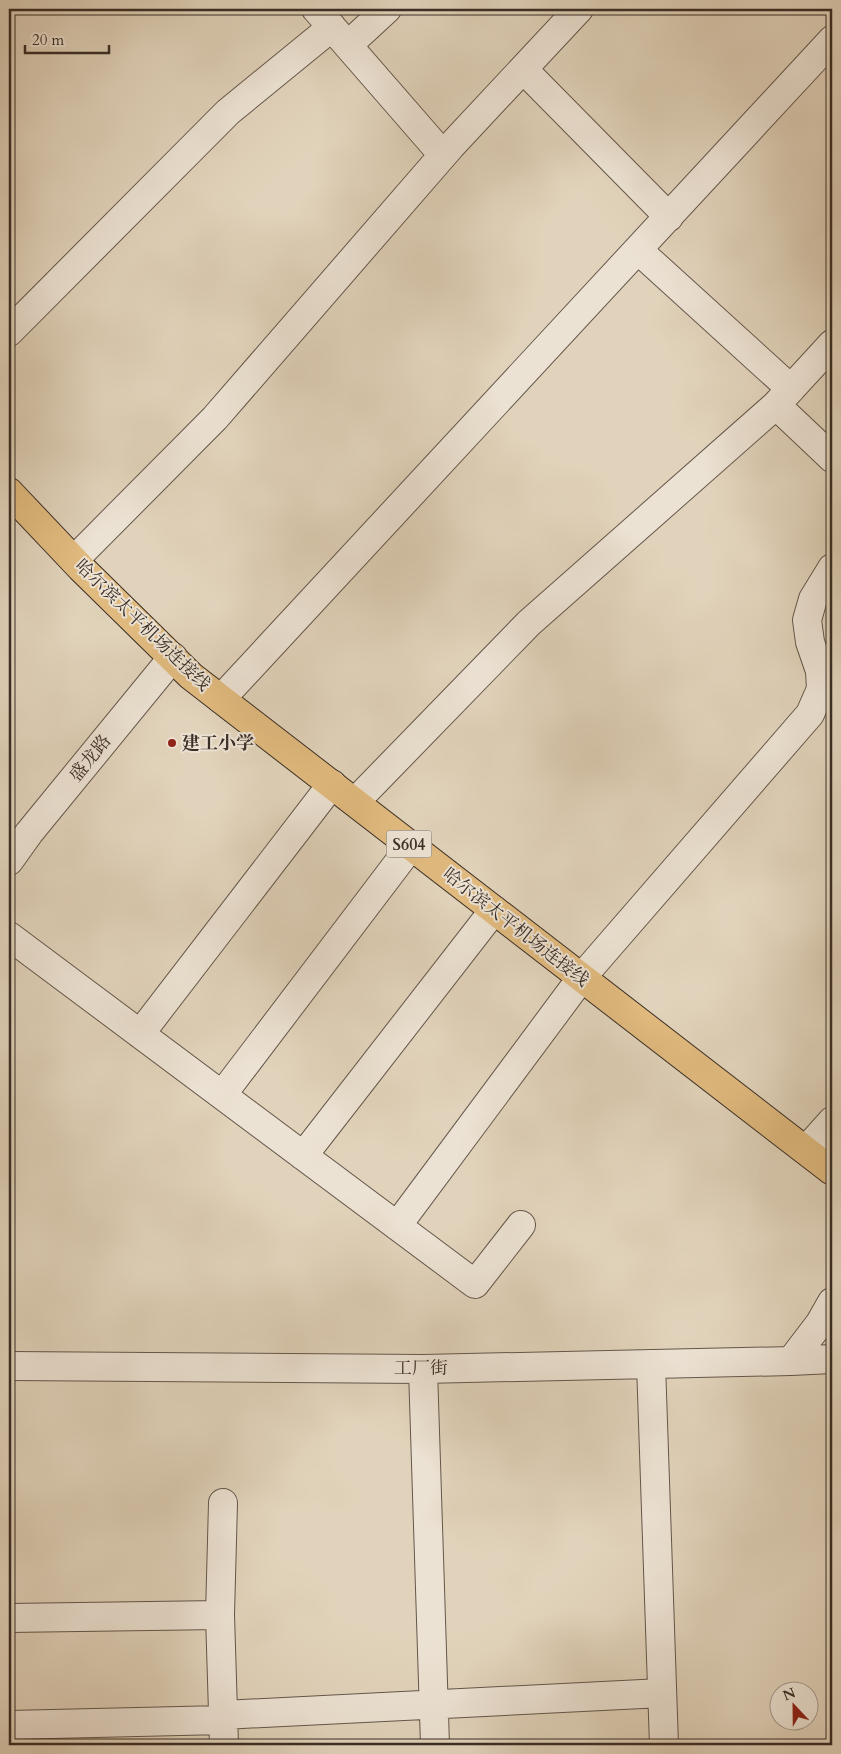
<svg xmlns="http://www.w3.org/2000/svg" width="841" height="1754" viewBox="0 0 841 1754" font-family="Cardo,'Noto Serif SC',serif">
  <rect width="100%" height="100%" fill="#e1d3bb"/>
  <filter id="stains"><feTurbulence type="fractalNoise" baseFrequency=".004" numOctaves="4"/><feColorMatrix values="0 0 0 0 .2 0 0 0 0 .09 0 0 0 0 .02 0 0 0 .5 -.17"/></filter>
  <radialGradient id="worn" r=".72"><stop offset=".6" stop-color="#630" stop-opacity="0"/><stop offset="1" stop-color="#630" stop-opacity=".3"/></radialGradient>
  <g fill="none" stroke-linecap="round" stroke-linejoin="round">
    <defs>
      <path id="minor" d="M316,9L443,155
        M348,45L387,9
        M523,69L669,217
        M638,250L791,389
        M9,332L228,112L332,27
        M776,405L832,458
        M74,560L215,418L451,146L579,9
        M221,699L832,40
        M355,802L529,623L776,405L832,344
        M9,861L29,833L173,657
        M9,936L475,1284L521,1225
        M140,1034L332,784
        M222,1095L411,846
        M806,1150L832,1121
        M303,1156L494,910
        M397,1226L582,977L810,714L821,689L820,671L810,642L807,620L813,599L832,568
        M791,1361L820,1323L832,1302
        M651,1364L664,1745
        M9,1366L423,1369L791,1361L832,1359
        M423,1369L435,1745
        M223,1503L220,1615L224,1745
        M9,1618L220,1615
        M223,1715L662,1693
        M9,1725L223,1720"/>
      <path id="major" d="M9,492L81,568L191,676L832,1171"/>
    </defs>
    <use href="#minor" stroke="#64574b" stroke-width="30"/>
    <use href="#major" stroke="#3a2e26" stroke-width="30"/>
    <use href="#minor" stroke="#ece2d3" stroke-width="28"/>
    <use href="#major" stroke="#e0ba7e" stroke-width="28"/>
  </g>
  <circle fill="#8f2418" stroke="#ece2d3" stroke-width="2" cx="172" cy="743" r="5"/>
  <g text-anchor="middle" stroke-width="4" stroke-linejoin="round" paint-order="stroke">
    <rect fill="#ece2d3" stroke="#6f645a" stroke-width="1" x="386.5" y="830.5" width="45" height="27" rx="4"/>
    <g font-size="16" font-weight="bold" fill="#3a2e26">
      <text x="409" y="850">S604</text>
    </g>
    <g font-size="18" fill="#3a2e26" stroke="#ece2d3">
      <text transform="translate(143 625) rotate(44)" y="6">哈尔滨太平机场连接线</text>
      <text transform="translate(90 758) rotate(-51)" y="6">盛龙路</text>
      <text transform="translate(516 927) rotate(38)" y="6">哈尔滨太平机场连接线</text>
      <text x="421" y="1374">工厂街</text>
    </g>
    <g font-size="18" font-weight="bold" fill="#3a2e26" stroke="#ece2d3" text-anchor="start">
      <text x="182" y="749">建工小学</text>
    </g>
  </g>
  <rect width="841" height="1754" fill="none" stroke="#e1d3bb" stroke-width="30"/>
  <rect x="10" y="10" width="821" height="1734" fill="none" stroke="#3a2e26" stroke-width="2.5"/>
  <rect x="15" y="15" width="811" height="1724" fill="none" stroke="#3a2e26"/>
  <g transform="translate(794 1706) rotate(338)"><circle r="24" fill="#ece2d3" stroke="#a59a8e"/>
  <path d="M0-4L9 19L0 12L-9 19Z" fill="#8f2418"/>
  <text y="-8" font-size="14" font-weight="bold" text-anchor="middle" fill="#3a2e26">N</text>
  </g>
  <path d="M25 45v8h84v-8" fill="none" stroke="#3a2e26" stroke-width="2.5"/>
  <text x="32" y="45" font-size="15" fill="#3a2e26" stroke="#ece2d3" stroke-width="4" paint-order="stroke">20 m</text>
  <rect width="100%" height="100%" filter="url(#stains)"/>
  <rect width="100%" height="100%" fill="url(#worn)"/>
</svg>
